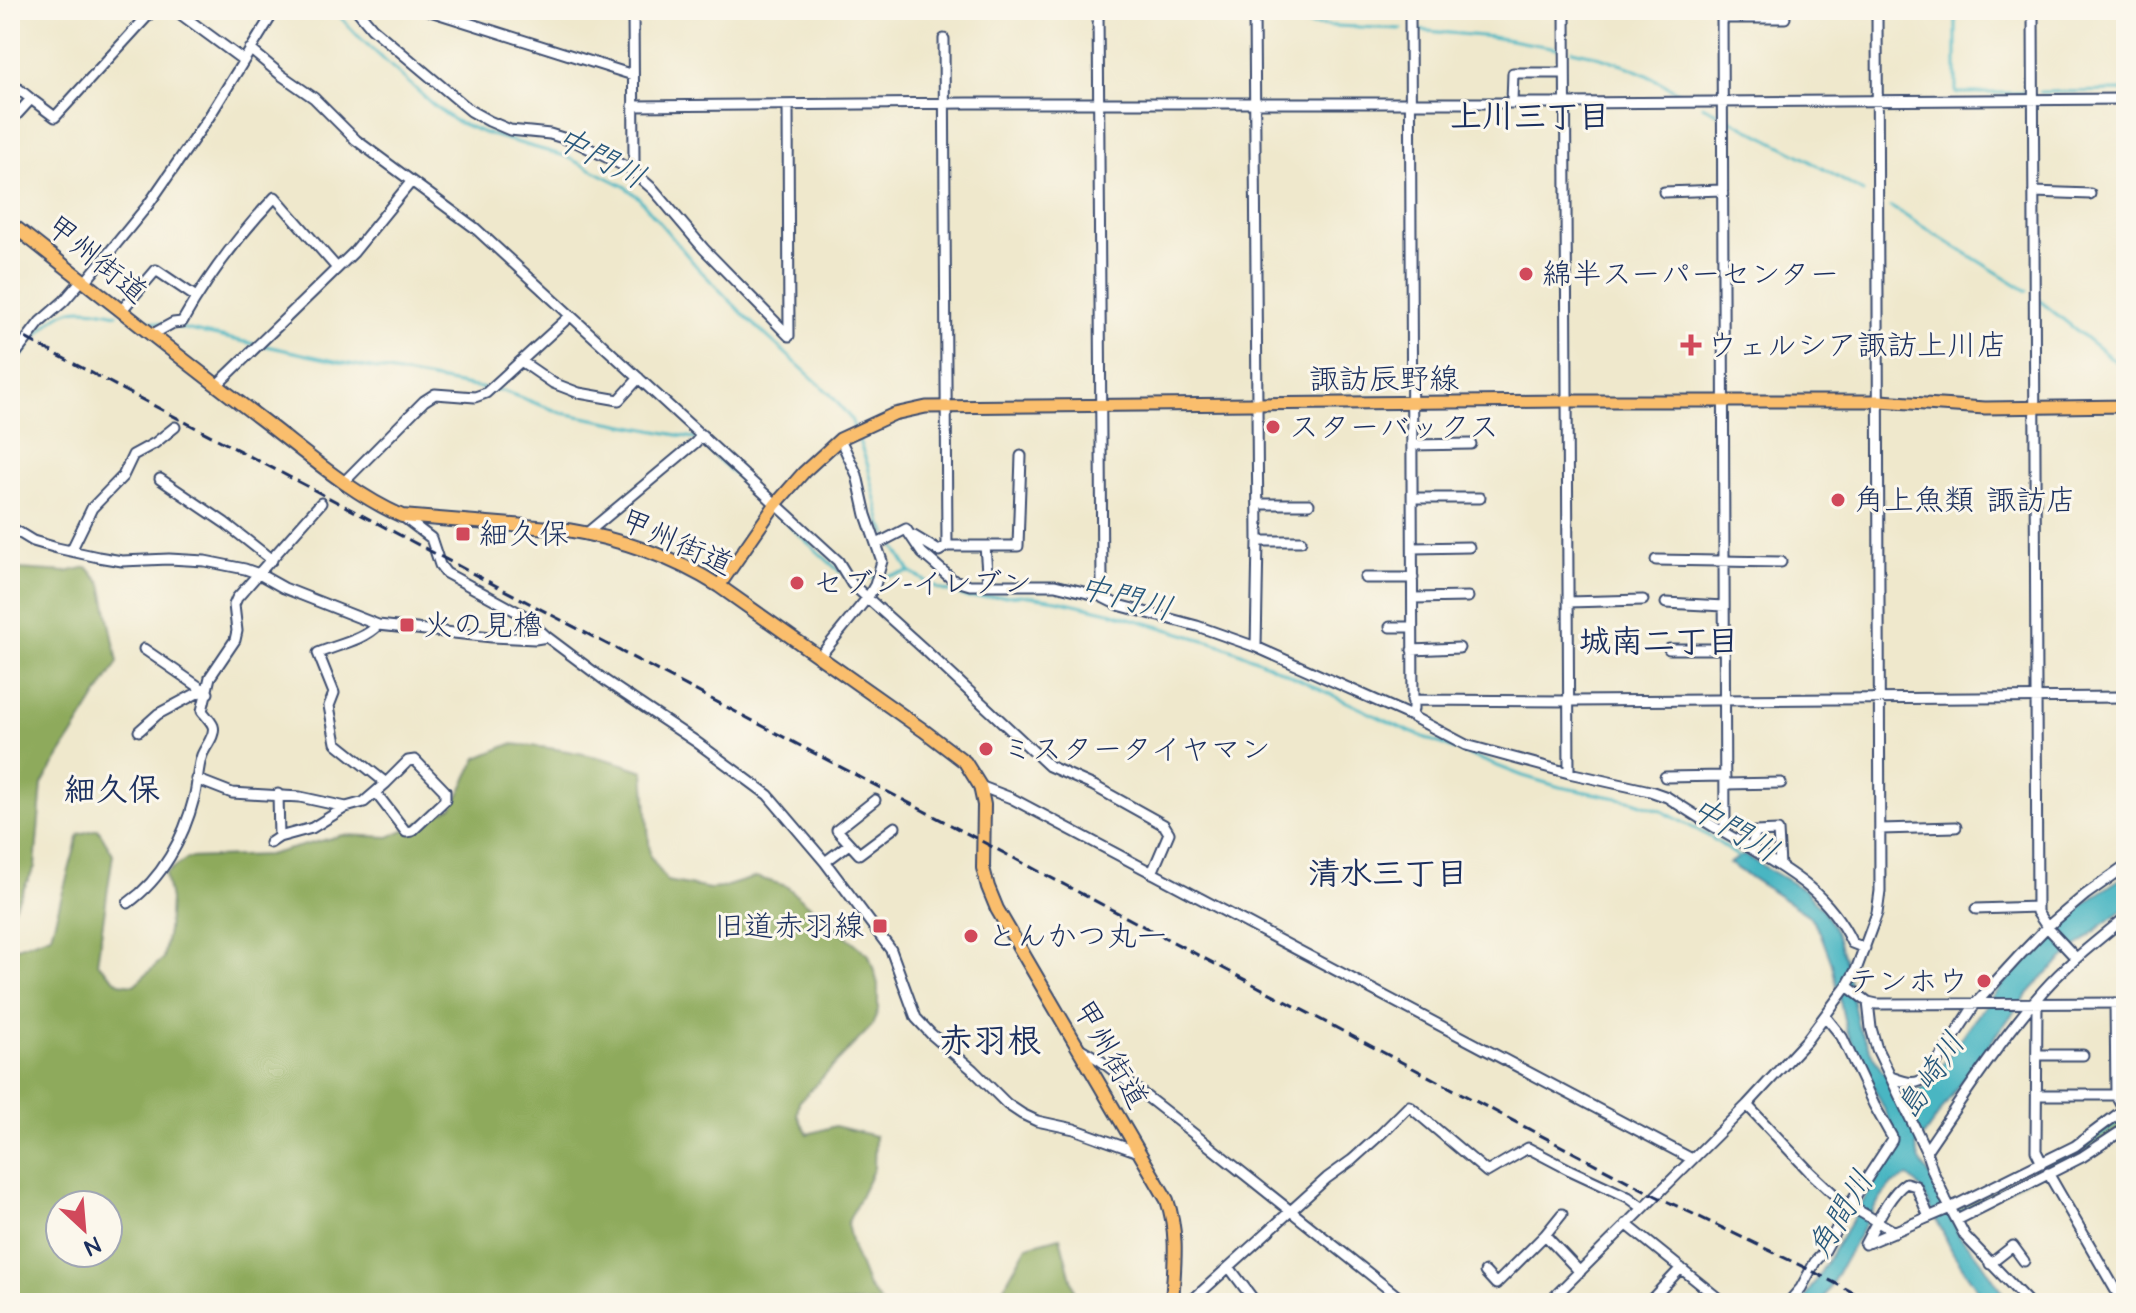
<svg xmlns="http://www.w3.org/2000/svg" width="2136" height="1313" viewBox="0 0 2136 1313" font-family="'Architects Daughter','Klee One',sans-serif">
  <rect width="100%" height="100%" fill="#fbf7ec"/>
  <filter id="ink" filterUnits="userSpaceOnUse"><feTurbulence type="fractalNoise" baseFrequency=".0125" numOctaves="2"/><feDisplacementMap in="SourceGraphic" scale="16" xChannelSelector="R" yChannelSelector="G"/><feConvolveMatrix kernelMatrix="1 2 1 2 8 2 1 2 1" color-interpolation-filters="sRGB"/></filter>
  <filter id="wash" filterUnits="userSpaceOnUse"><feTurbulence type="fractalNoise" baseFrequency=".006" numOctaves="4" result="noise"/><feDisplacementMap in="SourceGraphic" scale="32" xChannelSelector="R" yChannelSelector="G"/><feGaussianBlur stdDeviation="1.8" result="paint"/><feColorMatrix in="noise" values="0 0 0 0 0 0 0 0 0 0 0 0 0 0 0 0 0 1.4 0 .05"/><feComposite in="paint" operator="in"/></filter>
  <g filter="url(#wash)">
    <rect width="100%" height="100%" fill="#efe8cc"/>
    <path fill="#b3c467" stroke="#677a62" stroke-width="2" d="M2126,1114V1124L2088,1149L1959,1214L1956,1210L2085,1144Z"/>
    <path fill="#8eaa5c" stroke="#546c5d" stroke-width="2" fill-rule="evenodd" d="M87,567L102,584L118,662L42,784L35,867L10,915V572L18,569L66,572Z
      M511,744C559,748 599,755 644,771L650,856L667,881L710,889L721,888L756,877L786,886L869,955L878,984V1010L872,1026L799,1102L797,1115L808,1134L835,1126L875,1136L874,1168L847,1224L853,1249L868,1287L881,1303H10V939L14,948L51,935L79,834L98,829L113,854L97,963L119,983L134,985L163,959L168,930L170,900L165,874L188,858L268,855L343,835L389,837L453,807L477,758ZM60,1205H108V1253H60Z
      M1060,1237L1074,1290L1071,1303H995L1027,1246Z"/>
    <path fill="#48b6c2" stroke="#327290" stroke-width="2" d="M1744,855L1806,891L1822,909L1833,926L1844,957L1858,1026L1873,1056L1882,1071L1899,1085L1912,1091L1923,1089C1943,1067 1957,1043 1975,1019C2016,964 2067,912 2126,875V908L2101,926L2047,973L2027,995L1966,1075L1916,1147L1919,1158L1934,1183L1960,1237L1981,1260L2004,1295L2013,1303H1987L1953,1253L1921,1188L1908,1176L1890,1186L1874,1208L1821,1303H1802L1894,1150L1898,1138L1846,1029L1832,964L1820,932L1808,915L1729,863Z"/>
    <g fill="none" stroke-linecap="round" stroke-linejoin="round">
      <path stroke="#48b6c2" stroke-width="3" d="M334,10L358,36L432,104L455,121L484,133L565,156L624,186L638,197L697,267L748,319L830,394L851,419L854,427
        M1221,10L1248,15
        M1956,10V93H2025
        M1261,18L1313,25L1402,29
        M1417,30L1492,37L1558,48
        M1572,50C1612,58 1652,75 1685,97
        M2040,92L2126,91
        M1702,106L1717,113
        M1729,119L1799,155L1863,192
        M1891,207L2027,291
        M2040,301L2126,370
        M140,319L164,324
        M176,327L254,344
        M36,337C63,304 78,306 117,314
        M262,345L344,363L486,389
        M10,370L29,346
        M493,390L503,391L562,413L693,438L701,443L762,501
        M857,435L868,466L882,525L887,534
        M782,519L840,572
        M891,541L910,572L939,589L969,598L1021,595L1057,600L1113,613L1221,645L1256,659L1408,731L1523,776L1560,787L1633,801L1662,811L1712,838L1740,858
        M850,576L855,578L874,577
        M882,577L910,572
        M1956,1214L2079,1151L2126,1118"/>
    </g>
  </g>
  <g filter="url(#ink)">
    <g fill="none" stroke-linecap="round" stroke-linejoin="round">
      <defs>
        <path id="minor" d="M175,10L243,60
          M357,10L372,28L428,75L471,111L489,121L510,130L550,134L576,142L630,169L654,190L704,249L789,336
          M427,10L633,75
          M1098,10L1102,586L1100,596
          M1254,10L1258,541L1256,647
          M1410,10L1413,709L1411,716
          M1565,10L1569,773
          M1722,10L1725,833
          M2033,10L2037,912L2047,927L2076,958
          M1722,18H1785
          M944,39L947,546
          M250,49L281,75L314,98L356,140L475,228L838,561L852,584L924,649L1049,766L1094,786L1164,825L1169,833L1152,873
          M10,82L31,99
          M1512,102L1513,73H1565
          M633,106L968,103H1566L2126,99
          M788,106L789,336
          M10,122L31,99L55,117L153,10
          M630,169L634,160L633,10
          M1664,192L1722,190
          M2034,192L2090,194
          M85,282L148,205L209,117L275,10
          M121,311L156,270L196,297
          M151,335L173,323L182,322C208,276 239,235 275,197L337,268
          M10,361L40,322L64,301L82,280
          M521,361L553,383L579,393L619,400L639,378
          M217,385L354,252L411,182
          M1412,445L1471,444
          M160,479L225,523L272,560
          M344,482L424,401L435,394L475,397L486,393L570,316
          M1413,498H1480
          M1258,504H1309
          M402,516L431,538L440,565L446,573L523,615L547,637L607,682L695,741L768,795L825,862L891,950L916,1018L931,1034L973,1070L1007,1104L1022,1114L1037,1121L1074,1129L1138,1152
          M10,527L33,541L57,548L98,557L122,561L169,559L205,561L245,569L259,574L284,588L378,625L492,637L535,639L547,637
          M587,533L695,443L702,435
          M914,536L939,551L947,546H1018L1021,456
          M1258,541H1301
          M877,544L906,529L922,553L953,580L970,585H1055L1100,596L1118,605L1197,626L1256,647L1411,716L1466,745L1569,773L1650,791L1667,797C1690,812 1713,827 1737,840C1785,869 1827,890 1852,943L1865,948
          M985,546L988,585
          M1413,548L1469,547
          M71,551L92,508L123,476L133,455L155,443L175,427
          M1656,560L1781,562
          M1365,578H1413
          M1413,598L1468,597
          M1568,602L1643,600
          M1666,603L1724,606
          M1390,627H1412
          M144,649L208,693
          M1669,649H1725
          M1412,650L1459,648
          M820,656L868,597L875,585L882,561L866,515L857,475L840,439
          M1412,700L1569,701L2126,697
          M139,731L158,714L203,690
          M1665,777L1725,776
          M196,779L232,793L300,797L346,807L364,802L386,783L336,743L329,706L334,693L318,653C337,645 364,640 378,625
          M1725,784L1781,783
          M980,786L1011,798L1692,1159
          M376,793L406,832L412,831L445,800V791L415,760L408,761L386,783
          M278,794L279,837
          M875,800L837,830L859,854L895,827
          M1880,829L1956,827
          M270,843L279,837L312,828L346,807
          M1752,849L1755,832L1778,831L1780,865
          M825,862L849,844
          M128,903C162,879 184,838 194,798C198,784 197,769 202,755C205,747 216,735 213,726C211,721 205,715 202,711L210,677L235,640L237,631L234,605L237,598L321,503
          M1976,909L2037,907
          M1847,986L1868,1002L1877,1004L2126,1003
          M1868,1002L1871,1028L1877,1049L1926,1151L1933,1172L1946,1200L1965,1236L2029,1303
          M2037,1003L2036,1151L2042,1163
          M2115,1003L2116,1095
          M1078,1047L1101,1061L1179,1122L1406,1303
          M2037,1055H2083
          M1891,1077C1905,1082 1915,1087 1928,1076L1976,1003L2020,955L2047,927L2085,895L2126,866
          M2037,1095H2116L2124,1109
          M1747,1105L1810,1172L1840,1200L1895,1232
          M1926,1151C1963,1097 2000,1040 2043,991C2068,963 2098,940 2126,917
          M2048,1173L2123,1303
          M1957,1220L2082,1157L2126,1128
          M1626,1224L1724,1303
          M1545,1235L1580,1272
          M1865,1244L1950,1208L2075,1146L2126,1108
          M1865,1244C1875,1226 1889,1194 1906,1183L1916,1186L1929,1217
          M1990,1264L2013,1246L2024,1261
          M1229,1267L1256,1303
          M1485,1272L1496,1284L1545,1235L1562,1214
          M1189,1303L1327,1178L1352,1160L1382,1133L1409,1106L1487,1172L1528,1148L1570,1170L1628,1197L1643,1208
          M1548,1303L1747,1105L1806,1041L1847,986L1856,970L1877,913L1880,891L1877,10
          M1648,1303L1681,1268
          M1788,1303L1801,1288L1815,1262L1824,1252L1849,1206L1892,1140V1137L1874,1105L1842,1037L1825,1016"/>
        <path id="major" d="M719,586L775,505L804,472L840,439L894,414L926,407L1568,401H1880L1985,408L2126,406"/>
        <path id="highway" d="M10,223C94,289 176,355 261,419C306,453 350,493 402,516L562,529C617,538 672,556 719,586L923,730L965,762L980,786L984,805L983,868L988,887L997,909L1167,1200C1179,1235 1174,1267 1172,1303"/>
      </defs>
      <use href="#minor" stroke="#3b4b6e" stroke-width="13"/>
      <use href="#major" stroke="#3b4b6e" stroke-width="15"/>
      <use href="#highway" stroke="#3b4b6e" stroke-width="16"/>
      <use href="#minor" stroke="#fff" stroke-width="9"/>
      <use href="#major" stroke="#fabe6d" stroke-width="11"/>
      <use href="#highway" stroke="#fabe6d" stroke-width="12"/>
      <path stroke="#1b2f5e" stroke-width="3" stroke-dasharray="12 6" stroke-linecap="butt" d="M10,330L1656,1196L1810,1270L1873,1303"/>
    </g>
  </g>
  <g fill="#d1495b" stroke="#fbf7ec" stroke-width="3">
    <circle cx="1526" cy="274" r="8"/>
    <path d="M1687 333h8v8h8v8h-8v8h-8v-8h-8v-8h8z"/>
    <circle cx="1273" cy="427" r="8"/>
    <circle cx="1838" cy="500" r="8"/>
    <rect x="455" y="526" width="16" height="16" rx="4"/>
    <circle cx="797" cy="583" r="8"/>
    <rect x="399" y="617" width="16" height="16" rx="4"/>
    <circle cx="986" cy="749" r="8"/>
    <rect x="872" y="918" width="16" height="16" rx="4"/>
    <circle cx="971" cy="936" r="8"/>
    <circle cx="1984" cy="981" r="8"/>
  </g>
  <g text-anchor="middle" stroke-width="6" stroke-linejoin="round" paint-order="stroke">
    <g font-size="30" fill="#1b2f5e" stroke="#fbf7ec">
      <text transform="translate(97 259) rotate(39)" y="10">甲州街道</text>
      <text x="1384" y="389">諏訪辰野線</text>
      <text transform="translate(677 542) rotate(24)" y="10">甲州街道</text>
      <text transform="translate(1111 1054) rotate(60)" y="10">甲州街道</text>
    </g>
    <g font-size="30" fill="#1b2f5e" stroke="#fbf7ec" text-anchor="start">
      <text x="1542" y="284">綿半スーパーセンター</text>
      <text x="1707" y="355">ウェルシア諏訪上川店</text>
      <text x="1289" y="437">スターバックス</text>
      <text x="1854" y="510">角上魚類 諏訪店</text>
      <text x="479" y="544">細久保</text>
      <text x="813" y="593">セブン-イレブン</text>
      <text x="423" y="635">火の見櫓</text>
      <text x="1002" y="759">ミスタータイヤマン</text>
      <text x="864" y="936" text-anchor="end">旧道赤羽線</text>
      <text x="987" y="946">とんかつ丸一</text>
      <text x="1968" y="991" text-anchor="end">テンホウ</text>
    </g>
    <g font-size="32" font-weight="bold" fill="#1b2f5e" stroke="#fbf7ec">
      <text x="1530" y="127">上川三丁目</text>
      <text x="1659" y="652">城南二丁目</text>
      <text x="112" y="800">細久保</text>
      <text x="1388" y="884">清水三丁目</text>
    </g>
    <g font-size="32" font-style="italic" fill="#28587c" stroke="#fbf7ec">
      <text transform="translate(601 157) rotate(28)" y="11">中門川</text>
      <text transform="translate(1126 597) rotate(15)" y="11">中門川</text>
      <text transform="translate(1735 829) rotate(31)" y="11">中門川</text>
      <text transform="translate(1930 1075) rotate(-56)" y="11">島崎川</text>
      <text transform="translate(1840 1214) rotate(-59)" y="11">角間川</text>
    </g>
    <g font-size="34" font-weight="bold" fill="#1b2f5e" stroke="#fbf7ec">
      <text x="990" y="1052">赤羽根</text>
    </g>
  </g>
  <rect width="2136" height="1313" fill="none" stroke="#fbf7ec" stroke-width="40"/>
  <g transform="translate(84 1229) rotate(154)"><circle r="38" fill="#fbf7ec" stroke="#a1a7b3" stroke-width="2"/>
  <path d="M0-6L14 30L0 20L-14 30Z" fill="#d1495b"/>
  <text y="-12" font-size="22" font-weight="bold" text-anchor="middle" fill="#1b2f5e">N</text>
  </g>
</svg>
